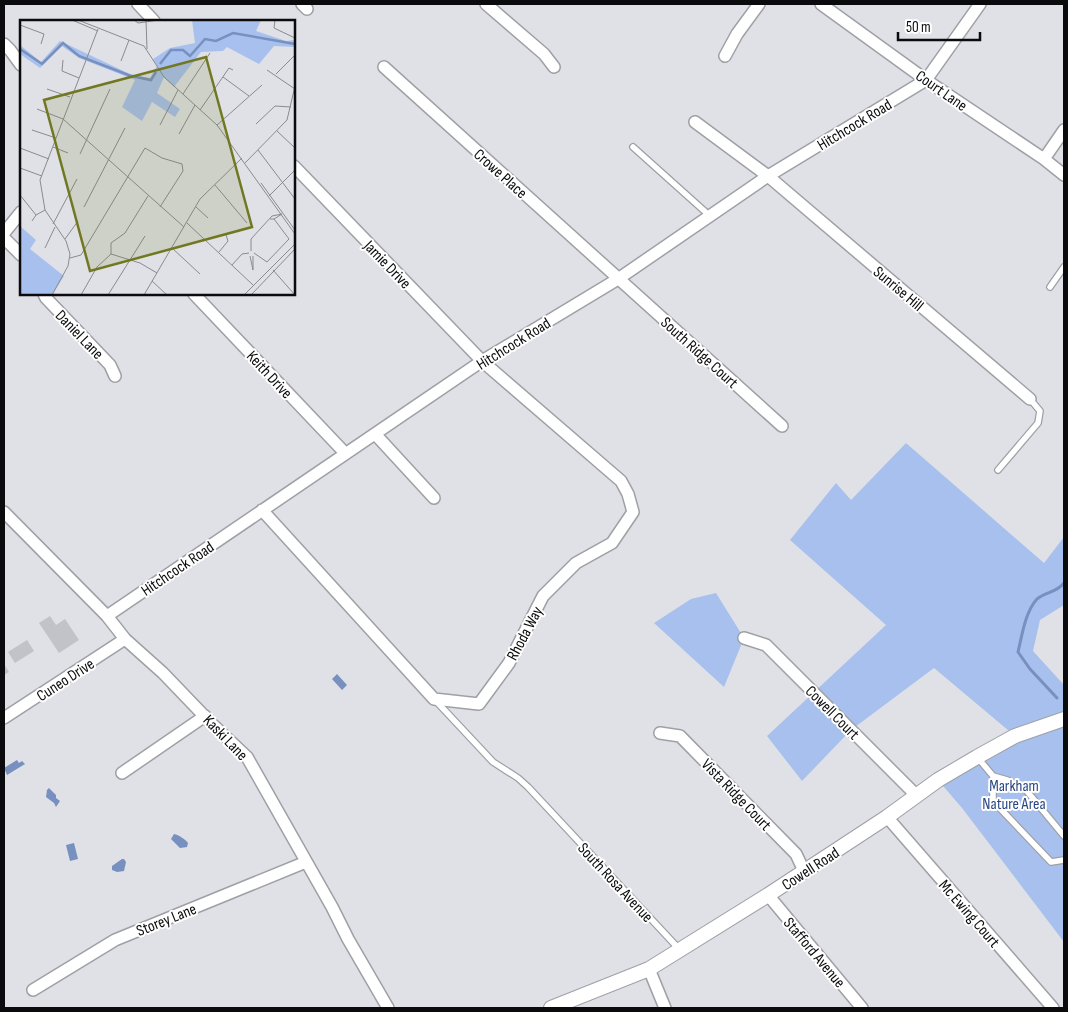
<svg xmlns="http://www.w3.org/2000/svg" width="1068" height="1012" viewBox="0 0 1068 1012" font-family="'Sofia Sans Condensed',sans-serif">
  <rect width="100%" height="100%" fill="#dfe1e6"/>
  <path fill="#a8c0ee" d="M906,443L1044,563L1064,537V605L1040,620L1033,651L1064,685V942L962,808L938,780L1015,736L934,668L851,730L802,781L767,736L886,625L790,540L836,483L851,500Z
    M716,593L744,638L724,687L654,623L691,599Z"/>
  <path fill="#7790bf" d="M337,674L347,685L342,690L332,679Z
    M17,760L19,763L22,761L25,764L7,775L4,768Z
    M49,788L56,795V798L60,801L56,807L54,803L46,797L47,790Z
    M174,834C179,835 185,839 188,843L187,847L180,848L171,839Z
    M74,843L78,859L70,861L66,845Z
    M122,859H124L126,862L124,871L117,872L112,870V866Z"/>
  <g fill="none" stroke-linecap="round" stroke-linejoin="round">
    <path stroke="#7790bf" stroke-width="3" d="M1057,698L1030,669L1018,652C1022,636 1025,612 1037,599C1045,592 1056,593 1064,583"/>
  </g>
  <path fill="#c1c3c8" d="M50,616L56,625L65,619L79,640L59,653L39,623Z
    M27,640L34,651L15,663L8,652Z
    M4,664L9,672L4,675Z"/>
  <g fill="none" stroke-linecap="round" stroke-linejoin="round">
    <defs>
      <path id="service" d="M633,147L710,216
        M1050,287L1064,267
        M998,470L1038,423L1040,411L1030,399
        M436,701L493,762L518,778L528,787L680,950
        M978,758L993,776L1007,780L1026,790L1064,836
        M993,776V801L1051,862L1064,860"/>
      <path id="minor" d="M138,4L154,21
        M302,4L307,9
        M486,4L544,54L554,67
        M821,4L926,80L1044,159L1064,175
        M4,44L10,50L21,65
        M725,56L737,34L759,4
        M384,67L782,426
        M695,122L768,176L1030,399
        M1044,159L1064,130
        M4,233L21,212
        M4,238L21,255
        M44,294L46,298L110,365L115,376
        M194,294L345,453
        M376,435L434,498
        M262,510L434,699L479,704L509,663L543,596L576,563L612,543L633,512L628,494L621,481L482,361L294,166
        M4,512L107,616L125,639L163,673L211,723L247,757L332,907L348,939L388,1008
        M107,616L482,361L618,279L768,176L926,80L980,4
        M744,638L766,645L916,795
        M4,718L125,639
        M660,733L680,736L796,854L804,871
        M122,773L205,716
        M887,817L1053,1008
        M768,895L862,1008
        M649,969L665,1008
        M33,990L115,940L306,862"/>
      <path id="tertiary" d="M551,1008L649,969L768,895L887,817L938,780L977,757L1015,736L1064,719"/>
    </defs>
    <use href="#service" stroke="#9ea0a5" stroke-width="8"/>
    <use href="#minor" stroke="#9ea0a5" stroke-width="14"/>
    <use href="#tertiary" stroke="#9ea0a5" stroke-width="16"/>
    <use href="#service" stroke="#fff" stroke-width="5.5"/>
    <use href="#minor" stroke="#fff" stroke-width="11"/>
    <use href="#tertiary" stroke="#fff" stroke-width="14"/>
  </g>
  <g text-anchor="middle" stroke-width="4" stroke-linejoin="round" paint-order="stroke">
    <g font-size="16" fill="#0b0b0d" stroke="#fff">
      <text transform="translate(942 90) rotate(35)" y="6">Court Lane</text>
      <text transform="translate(854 124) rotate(-31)" y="6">Hitchcock Road</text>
      <text transform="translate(501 173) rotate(42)" y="6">Crowe Place</text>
      <text transform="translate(388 264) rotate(46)" y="6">Jamie Drive</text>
      <text transform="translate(899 288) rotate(40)" y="6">Sunrise Hill</text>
      <text transform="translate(80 334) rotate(46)" y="6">Daniel Lane</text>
      <text transform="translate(513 343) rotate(-32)" y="6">Hitchcock Road</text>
      <text transform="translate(700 352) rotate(42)" y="6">South Ridge Court</text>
      <text transform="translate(270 374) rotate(47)" y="6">Keith Drive</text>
      <text transform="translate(177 568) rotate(-34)" y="6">Hitchcock Road</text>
      <text transform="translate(524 633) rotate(-62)" y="6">Rhoda Way</text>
      <text transform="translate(65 679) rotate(-33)" y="6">Cuneo Drive</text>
      <text transform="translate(833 712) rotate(45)" y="6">Cowell Court</text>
      <text transform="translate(226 737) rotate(46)" y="6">Kaski Lane</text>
      <text transform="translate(737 794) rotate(46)" y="6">Vista Ridge Court</text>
      <text transform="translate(810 868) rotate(-33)" y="6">Cowell Road</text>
      <text transform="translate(616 882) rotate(47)" y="6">South Rosa Avenue</text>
      <text transform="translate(970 913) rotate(49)" y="6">Mc Ewing Court</text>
      <text transform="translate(166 919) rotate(-22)" y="6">Storey Lane</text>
      <text transform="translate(815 952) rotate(50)" y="6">Stafford Avenue</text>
    </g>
    <g font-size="16" fill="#2b4783" stroke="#fff">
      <text x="1014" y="791">Markham<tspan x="1014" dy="18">Nature Area</tspan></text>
    </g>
  </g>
  <g transform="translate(20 20)">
    <rect width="275" height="275" fill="#dfe1e6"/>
    <path d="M172,0H241L236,11L266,21L275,20V27L254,26L239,44L207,27L203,31L181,32L154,67L144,57L137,73L160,89L155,97L132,82L122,101L102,87L115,60L59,38L42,26L20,48L0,34V25L21,42L40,21L110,54L130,58L137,46L133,39L150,28L175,23ZM0,206L16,220L10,229L44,256L32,275H0Z" fill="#a8c0ee"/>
    <path fill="none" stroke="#7790bf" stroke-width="2.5" d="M0,29L22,44L43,23L59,36L111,56L131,60L136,52M140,44L151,30H163L170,36L185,19L196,21L213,13L275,24"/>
    <path fill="none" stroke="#8a8b8f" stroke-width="1" d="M52,0L78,11M58,0L124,26L144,57L197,105L275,214M114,0L118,3L139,0M126,0L127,29M255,0L254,8L275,18M0,5L24,14L21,24M43,40L42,51L59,58M101,41L109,20M247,50L275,69M256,54L275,35M203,57L229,76M27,69L50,77M163,74L190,33M17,89L43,99L164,207M180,90L209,48L213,50M236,104L255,86L271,87M140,105L158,70M197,105L242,65M12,110L36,118M257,111L275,128M159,114L175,85M33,127L48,133M0,128L29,139M238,130L275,179M60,134L90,69M225,143L267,100L275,66M0,148L22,156M241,163L275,210M195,165L227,203M0,175L16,195M249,176L275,150M64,187L105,108M176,187L188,198M12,201L16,195L25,190M167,203L233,265M33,204L57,159M45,219L58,201M25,228L35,207M152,228L180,254M231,231V219L252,196L262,194L254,199M199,232L208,221L206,215M234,233L247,242L269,219L254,199H250M91,234V223L105,213L128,176M230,236L233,250V236M50,238L61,235L125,128L142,138L162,144L163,151L140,187M212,245L222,234L229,233M253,250L275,275M132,261L147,275M32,275L48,246L50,234L46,221L25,190L20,160L78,9M61,275L77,247L91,234L120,243L137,253M88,275L125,216M124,275L180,179L222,138M224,275L275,224M231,275L275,229"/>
    <path fill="#727821" fill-opacity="0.15" stroke="#727821" stroke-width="2.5" d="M186,37L232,207L70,251L24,80Z"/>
    <rect width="275" height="275" fill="none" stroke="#0b0b0d" stroke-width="2.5"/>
  </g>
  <rect width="1068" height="1012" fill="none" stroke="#0b0b0d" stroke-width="10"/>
  <path d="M898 32v8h82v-8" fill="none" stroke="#0b0b0d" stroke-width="2.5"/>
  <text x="906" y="32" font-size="15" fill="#0b0b0d" stroke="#ffffff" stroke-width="4" paint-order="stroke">50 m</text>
</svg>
